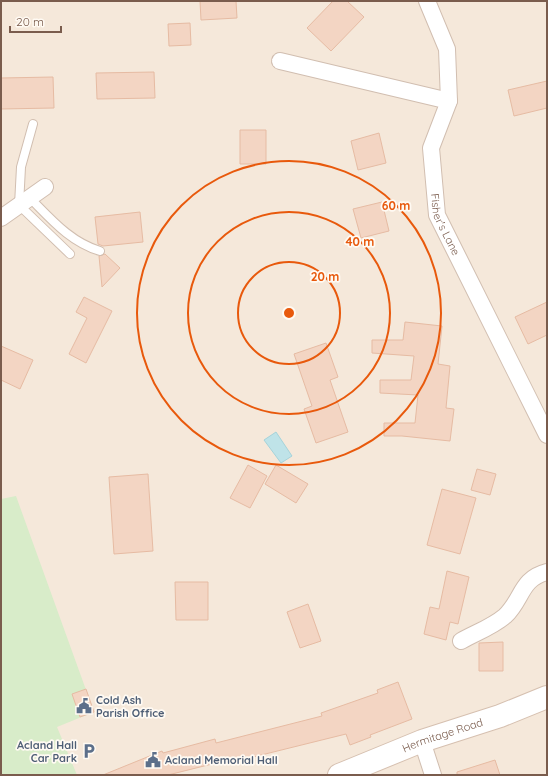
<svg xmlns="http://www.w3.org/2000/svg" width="548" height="776" viewBox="0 0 548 776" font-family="Quicksand,sans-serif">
  <rect width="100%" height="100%" fill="#fdf6ec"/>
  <path fill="#f5e8da" d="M1,1H547V775H1Z"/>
  <path fill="#d8ecc9" d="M16,496L94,712L57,727L77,775H1V499Z"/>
  <path fill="#bfe3e8" stroke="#a5d3da" d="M276,432L292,456L281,463L264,440Z"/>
  <path fill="#f3d5c3" stroke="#e6bba3" d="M200,1H236L237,18L201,20Z
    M333,1H347L364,17L331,51L307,28Z
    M190,23L191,45L169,46L168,24Z
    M154,72L155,98L97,99L96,73Z
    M53,77L54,108L1,109V78Z
    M547,81V108L514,116L508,90Z
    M240,130H266V164H240Z
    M379,133L386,163L358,170L351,141Z
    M382,202L389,231L361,238L353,209Z
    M140,212L143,242L103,246L98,244L95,217Z
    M105,254L120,268L102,287L99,256Z
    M84,297L112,311L86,363L69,354L87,318L76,312Z
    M547,302V335L528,344L515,317Z
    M405,322L442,326L438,364L450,366L446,408L454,409L450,441L402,436H384V423H415L418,395L380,393V380H411L414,356L372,353V340H403Z
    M326,343L338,377L330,380L348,432L316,443L304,409L312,406L294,354Z
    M1,346L33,360L20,389L1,380Z
    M248,465L267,476L250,508L230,498Z
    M276,465L308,484L296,503L265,484Z
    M477,469L496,474L490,495L471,490Z
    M148,474L153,551L114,554L109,477Z
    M442,489L476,498L460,554L427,545Z
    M447,571L469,577L458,624L450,622L446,640L424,634L430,607L439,609Z
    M175,582H208V620H176Z
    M308,604L321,641L300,648L287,612Z
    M503,642V671H479V643Z
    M398,682L412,719L370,735L371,737L350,745L346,734L229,763L228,760L168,775H103L162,751L163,753L215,739L216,743L322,716L321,713L378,693L377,690Z
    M86,689L94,712L80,717L72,694Z
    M495,760L500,775H457V772Z"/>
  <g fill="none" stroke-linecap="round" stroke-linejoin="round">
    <defs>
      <path id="lane" d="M33,124L21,167L19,205L70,254
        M29,197C51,219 70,242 100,251"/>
      <g id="street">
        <path id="s1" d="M427,1L447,49L449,101L431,148L437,215L547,435"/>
        <path d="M280,61L449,101"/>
        <path d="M1,218L45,187"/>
        <path d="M461,641C475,633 492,627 505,616C523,599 520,579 547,572"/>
        <path d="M422,741L433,775"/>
      </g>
      <g id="secondary">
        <path id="s2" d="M339,775L422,741L500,716L547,697"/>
      </g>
    </defs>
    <use href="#lane" stroke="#d1beb0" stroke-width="10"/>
    <use href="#street" stroke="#d1beb0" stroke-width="18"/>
    <use href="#secondary" stroke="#d6c0b0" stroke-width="24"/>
    <use href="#lane" stroke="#fff" stroke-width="8"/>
    <use href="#street" stroke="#fff" stroke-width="16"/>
    <use href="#secondary" stroke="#fff" stroke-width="22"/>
  </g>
  <g fill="none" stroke="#e8590c" stroke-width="2">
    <circle cx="289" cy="313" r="51"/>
    <circle cx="289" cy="313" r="101"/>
    <circle cx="289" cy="313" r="152"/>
  </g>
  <defs>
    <symbol id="civic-bare" viewBox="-9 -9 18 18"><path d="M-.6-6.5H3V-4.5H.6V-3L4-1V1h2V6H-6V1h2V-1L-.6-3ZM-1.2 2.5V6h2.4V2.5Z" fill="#5c6f8a" stroke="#fffaf3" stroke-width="2.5" paint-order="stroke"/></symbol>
    <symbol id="parking-bare" viewBox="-9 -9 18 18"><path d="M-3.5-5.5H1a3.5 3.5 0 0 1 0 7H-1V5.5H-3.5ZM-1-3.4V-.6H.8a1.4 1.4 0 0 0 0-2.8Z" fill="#5c6f8a" stroke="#fffaf3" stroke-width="2.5" paint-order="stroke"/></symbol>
  </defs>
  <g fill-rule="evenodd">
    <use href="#civic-bare" x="73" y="695" width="22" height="22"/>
    <use href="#parking-bare" x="78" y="740" width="22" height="22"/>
    <use href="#civic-bare" x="142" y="749" width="22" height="22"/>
  </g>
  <g text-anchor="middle" stroke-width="3.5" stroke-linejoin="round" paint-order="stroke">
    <g font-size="11" fill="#7a5c4d" stroke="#fffaf3">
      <text dy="4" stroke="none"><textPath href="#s1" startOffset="233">Fisher's Lane</textPath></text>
      <text dy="4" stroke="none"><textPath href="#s2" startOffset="111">Hermitage Road</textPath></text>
    </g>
    <g font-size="11" font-weight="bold" fill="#4e5e75" stroke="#fffaf3" text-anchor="start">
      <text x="96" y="704">Cold Ash<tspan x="96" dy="13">Parish Office</tspan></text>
      <text x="77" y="749" text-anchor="end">Acland Hall<tspan x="77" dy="13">Car Park</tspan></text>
      <text x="165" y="764">Acland Memorial Hall</text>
    </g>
  </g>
  <circle cx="289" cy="313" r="6" fill="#e8590c" stroke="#fffaf3" stroke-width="2"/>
  <g font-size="12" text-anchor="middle" font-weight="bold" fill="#e8590c" stroke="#fffaf3" stroke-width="3.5" stroke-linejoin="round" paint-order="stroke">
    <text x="396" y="210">60 m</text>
    <text x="360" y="246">40 m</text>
    <text x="325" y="281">20 m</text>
  </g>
  <rect width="548" height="776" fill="none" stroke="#7a5c4d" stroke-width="4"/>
  <path d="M10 26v6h51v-6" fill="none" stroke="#7a5c4d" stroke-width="2"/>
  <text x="16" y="26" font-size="12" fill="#7a5c4d" stroke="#fffaf3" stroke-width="3" paint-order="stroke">20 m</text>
</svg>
